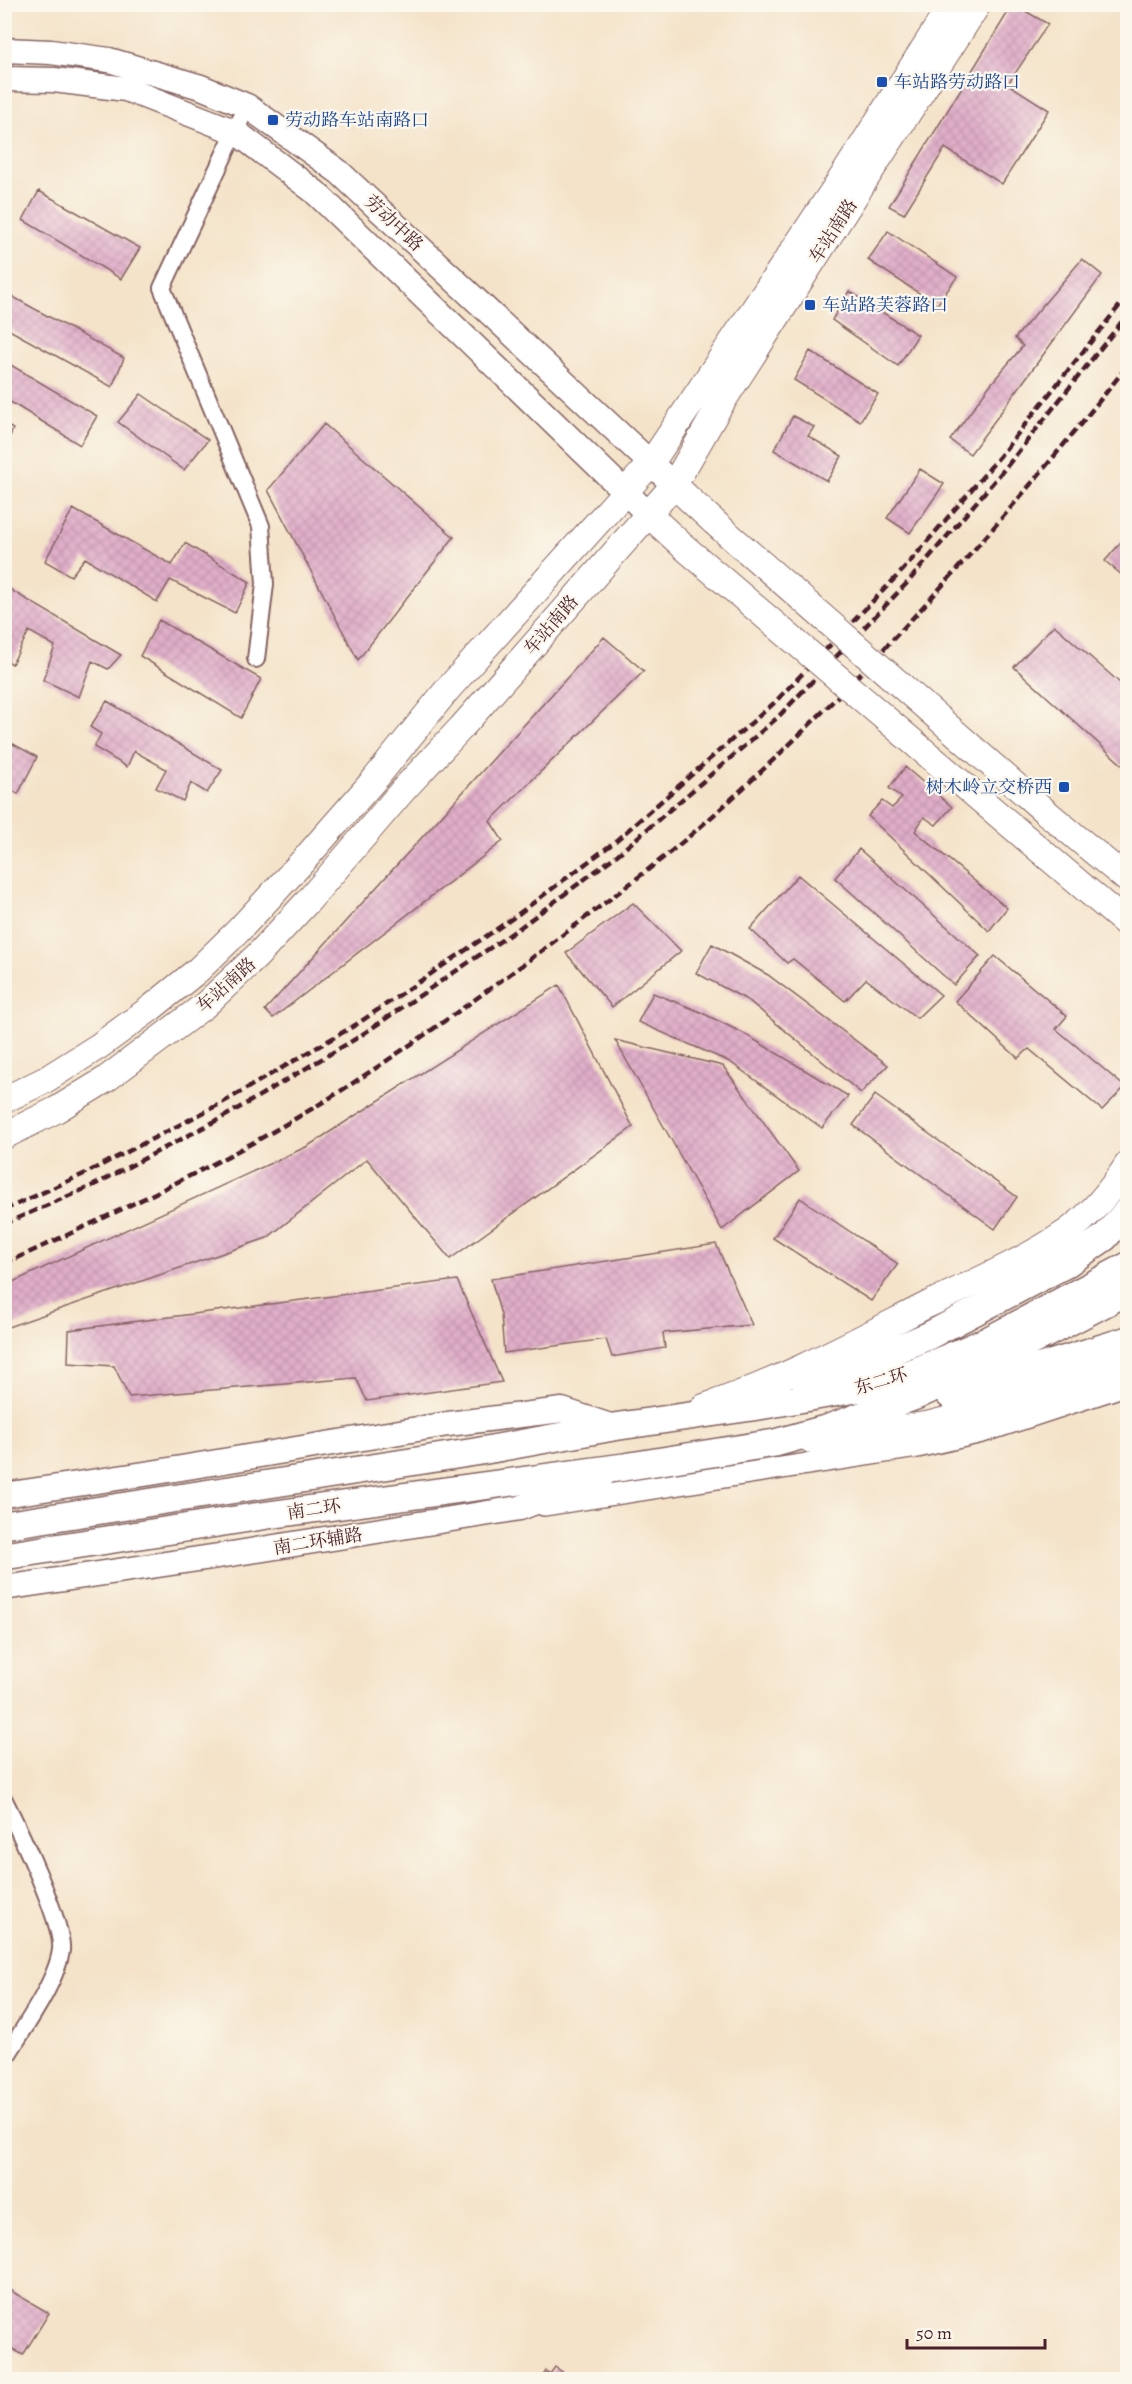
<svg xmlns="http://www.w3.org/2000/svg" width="1132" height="2384" viewBox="0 0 1132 2384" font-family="Alegreya,'Noto Serif SC',serif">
  <defs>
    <pattern id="building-cross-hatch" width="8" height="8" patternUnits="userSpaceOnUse" patternTransform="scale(1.5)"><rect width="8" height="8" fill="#e0aec9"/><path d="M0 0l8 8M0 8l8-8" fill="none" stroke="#c295ad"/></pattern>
  </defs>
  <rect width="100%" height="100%" fill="#fbf7ec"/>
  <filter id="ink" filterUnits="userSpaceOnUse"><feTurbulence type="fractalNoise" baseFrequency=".0167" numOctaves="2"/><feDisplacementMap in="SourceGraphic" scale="12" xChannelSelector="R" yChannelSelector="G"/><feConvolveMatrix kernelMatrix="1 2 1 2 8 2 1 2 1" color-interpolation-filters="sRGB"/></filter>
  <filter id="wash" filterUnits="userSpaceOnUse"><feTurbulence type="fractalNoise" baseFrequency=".008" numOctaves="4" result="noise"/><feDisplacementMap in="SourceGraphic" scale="24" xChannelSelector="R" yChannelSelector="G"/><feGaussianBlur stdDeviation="1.35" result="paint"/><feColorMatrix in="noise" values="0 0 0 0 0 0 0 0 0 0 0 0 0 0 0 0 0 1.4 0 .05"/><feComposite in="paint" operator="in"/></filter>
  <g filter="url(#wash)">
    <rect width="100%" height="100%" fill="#f4e3c9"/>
    <g id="blocks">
      <path fill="url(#building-cross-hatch)" d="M1013,4L1048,24L1008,84L1049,110L1002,184L945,148L904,214L889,206Z
        M39,191L140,248L121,279L23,220Z
        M888,231L957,277L937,305L868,260Z
        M1082,259L1102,275L970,454L950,440L990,385L1023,346L1015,338Z
        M849,291L918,335L898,366L832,320Z
        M4,292L124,358L112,387L4,327Z
        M810,351L878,394L860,421L794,380Z
        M4,361L97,416L80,445L4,398Z
        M141,394L208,440L184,470L118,422Z
        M793,416L814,427L808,436L842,456L827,481L774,450Z
        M4,424L13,429L5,448H4Z
        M324,424L454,537L358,660L268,490Z
        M920,469L944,484L910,533L887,518Z
        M73,509L172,565L185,543L250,582L235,613L170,580L157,602L85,558L71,576L45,561Z
        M1128,534V580L1105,561Z
        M4,584L14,592L121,655L108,669L92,661L79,697L43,680L55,646L29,631L12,664L4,658Z
        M159,620L261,679L241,718L140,656Z
        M1054,625L1128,690V770L1014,667Z
        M604,637L644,671L490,821L503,841L273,1018L265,1010Z
        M107,701L222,770L207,793L191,783L183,801L156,788L166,769L134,751L127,767L94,747L101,734L90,727Z
        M4,739L37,757L18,794L4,786Z
        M905,767L952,807L936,825L924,817L915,831L1007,908L989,931L868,816L882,801L892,808L902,798L889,788Z
        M859,849L980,956L954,985L835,878Z
        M798,875L941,995L917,1018L866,979L845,1001L793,959L787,963L750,929Z
        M633,903L681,951L612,1007L566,953Z
        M712,944L768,975L888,1065L861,1093L749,1001L696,973Z
        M995,956L1067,1016L1056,1029L1125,1087L1102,1110L1029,1049L1018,1058L955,1001Z
        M559,985L633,1127L450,1259L367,1159L267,1238L5,1328L4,1286L308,1146Z
        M653,993L696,1010L743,1033L848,1096L822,1128L730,1062L638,1022Z
        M615,1040L723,1066L799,1171L722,1230Z
        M875,1095L1017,1197L995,1229L853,1125Z
        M800,1198L898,1264L871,1301L773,1238Z
        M716,1244L752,1325L663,1333L665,1348L612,1357L606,1339L504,1353L501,1315L491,1279Z
        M457,1280L502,1382L367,1401L356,1378L129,1397L114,1366L68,1363L69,1330Z
        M4,2287L49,2313L23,2355L4,2344Z
        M555,2367L574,2380H540L546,2371L550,2374Z"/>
    </g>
  </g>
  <g filter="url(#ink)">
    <use href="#blocks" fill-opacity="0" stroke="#866462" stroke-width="1.5"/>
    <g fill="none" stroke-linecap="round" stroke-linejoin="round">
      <defs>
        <path id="minor" d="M247,106L162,288L261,526L265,584L256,659
          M4,1800C18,1828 64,1924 61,1950C57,1982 21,2032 4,2060"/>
        <path id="tertiary" d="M544,1505L917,1447L982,1432L1128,1384"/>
        <path id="secondary" d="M4,50L51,52L109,60L201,87L247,106L339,172L674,485
          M4,79L54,80L126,89L236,132L315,192L648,514
          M4,1495L151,1473L448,1424L562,1410L613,1427
          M4,1588L225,1555L520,1508L602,1476"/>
        <path id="primary" d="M674,485L714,522
          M648,514L684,547
          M1047,813L1128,880
          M1027,839L1128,925
          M4,1100L45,1080L99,1046L151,1008L198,970L238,931L303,861L375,779L447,690L651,463L843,176L952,4
          M4,1136L56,1110L105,1080L205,1005L257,956L309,900L404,789L461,728L674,485L719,407L978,4
          M704,1407C784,1380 850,1344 925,1306C972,1283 1023,1262 1067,1232C1091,1215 1112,1189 1128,1164
          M811,1440L926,1425L1005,1405L1128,1367"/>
        <path id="trunk" d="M806,1387L928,1336L1064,1265L1105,1237L1128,1210
          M950,1395L1128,1340
          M4,1525L475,1452L613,1427L759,1406L873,1386L919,1370L987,1341L1128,1266
          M4,1556L268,1515L624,1467L775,1443L829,1428L918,1395L1009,1353L1128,1291"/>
      </defs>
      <use href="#minor" stroke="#866462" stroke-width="20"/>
      <use href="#tertiary" stroke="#866462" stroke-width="24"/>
      <use href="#secondary" stroke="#866462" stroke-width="27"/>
      <use href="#primary" stroke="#866462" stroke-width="28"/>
      <use href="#trunk" stroke="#866462" stroke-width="30"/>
      <use href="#minor" stroke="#fff" stroke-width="16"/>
      <use href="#tertiary" stroke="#fff" stroke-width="21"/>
      <use href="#secondary" stroke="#fff" stroke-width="24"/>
      <use href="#primary" stroke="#fff" stroke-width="26"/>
      <use href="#trunk" stroke="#fff" stroke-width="27"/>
      <path stroke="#4a1f2b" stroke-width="4.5" stroke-dasharray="9 4.5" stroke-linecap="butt" d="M4,1210L86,1173L220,1104L357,1024L513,918L612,844L773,704L903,570L1000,456L1128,295
        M4,1224L94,1185L227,1115L357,1038L518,929L617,855L777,718L908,582L1007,466L1128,314
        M4,1264C117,1212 231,1160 336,1094C420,1040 501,982 581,921C627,886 674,851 717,812C868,676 1002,524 1128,365"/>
      <defs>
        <path id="primary-bridge" d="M714,522L1047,813
          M684,547L1027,839"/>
      </defs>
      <use href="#primary-bridge" stroke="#866462" stroke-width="28" stroke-linecap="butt"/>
      <use href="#primary-bridge" stroke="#fff" stroke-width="26"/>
    </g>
  </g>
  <g fill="#1a4fb4" stroke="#fbf7ec" stroke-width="2">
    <rect x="876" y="76" width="12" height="12" rx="3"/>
    <rect x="267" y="114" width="12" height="12" rx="3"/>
    <rect x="804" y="299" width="12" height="12" rx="3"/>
    <rect x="1058" y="781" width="12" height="12" rx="3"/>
  </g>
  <g text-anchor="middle" stroke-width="4.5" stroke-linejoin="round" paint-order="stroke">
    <g font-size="18" fill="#164399" stroke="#fbf7ec" text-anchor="start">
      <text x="894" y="88">车站路劳动路口</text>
      <text x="285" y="126">劳动路车站南路口</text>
      <text x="822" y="311">车站路芙蓉路口</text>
      <text x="1052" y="793" text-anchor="end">树木岭立交桥西</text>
    </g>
    <g font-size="18" fill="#4a1f2b" stroke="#fbf7ec">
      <text transform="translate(394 223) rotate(43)" y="6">劳动中路</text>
      <text transform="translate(833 231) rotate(-57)" y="6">车站南路</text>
      <text transform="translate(551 625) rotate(-49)" y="6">车站南路</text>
      <text transform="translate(226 985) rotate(-42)" y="6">车站南路</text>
      <text transform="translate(881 1381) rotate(-16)" y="6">东二环</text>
      <text transform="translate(314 1509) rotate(-8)" y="6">南二环</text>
      <text transform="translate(318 1541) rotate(-9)" y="6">南二环辅路</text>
    </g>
  </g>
  <rect width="1132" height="2384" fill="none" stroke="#fbf7ec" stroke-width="24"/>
  <path d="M907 2339v9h138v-9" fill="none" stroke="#4a1f2b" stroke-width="3"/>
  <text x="916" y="2339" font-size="18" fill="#4a1f2b" stroke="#fbf7ec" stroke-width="4.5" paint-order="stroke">50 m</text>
</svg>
